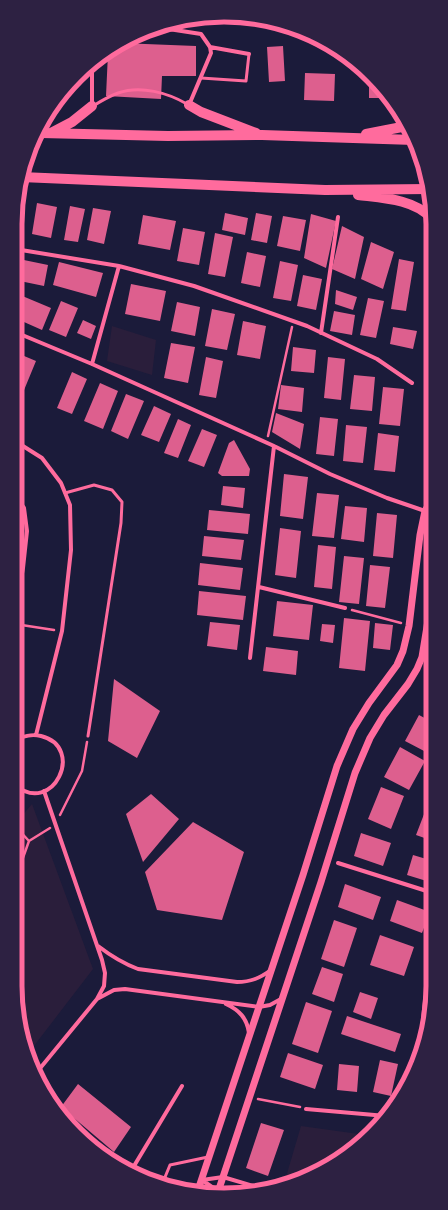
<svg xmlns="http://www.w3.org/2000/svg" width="448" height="1210" viewBox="0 0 448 1210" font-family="Manrope,sans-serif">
  <rect width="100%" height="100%" fill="#1b1b3a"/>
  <path fill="#2a1e3b" d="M112,326L156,340L152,375L107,361Z
    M32,804L93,969L27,1055L15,986V824Z
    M301,1126L366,1135L340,1160L297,1178L286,1177Z"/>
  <path fill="#dd5f8e" d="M120,43L196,46V76H162L161,99L106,96L108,53Z
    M283,46L285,81L269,82L267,47Z
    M305,73L335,74L334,101L304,100Z
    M369,76L381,86L389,98H369Z
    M37,203L57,207L51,238L32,234Z
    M70,206L85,209L78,242L64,240Z
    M93,208L111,211L104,244L87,240Z
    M17,212L24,214L21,231L15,230Z
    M225,213L248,218L245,235L222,230Z
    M256,213L272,216L267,243L251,240Z
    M311,214L336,221L326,268L304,258Z
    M143,215L176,221L170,250L138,244Z
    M283,216L306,220L300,251L277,246Z
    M342,226L364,237L355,279L332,269Z
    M183,228L205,232L199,265L177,261Z
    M215,233L233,237L225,277L208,274Z
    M371,242L394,252L383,289L361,279Z
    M247,252L266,256L260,287L241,283Z
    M19,259L48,265L44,286L15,280Z
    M399,259L414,262L406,311L391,309Z
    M280,261L298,265L291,301L273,298Z
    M59,262L103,273L96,297L53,285Z
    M303,275L322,279L316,310L297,306Z
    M131,284L166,291L160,321L125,314Z
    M336,290L357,297L353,310L335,304Z
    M20,295L51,308L42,330L15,318V306Z
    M368,298L384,301L376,338L360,335Z
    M61,301L78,308L66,337L49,330Z
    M177,302L200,307L195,336L171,331Z
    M212,309L235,314L227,350L205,346Z
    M334,311L355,315L352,335L330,331Z
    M83,320L96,326L91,339L77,333Z
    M243,321L266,326L260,359L237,355Z
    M393,327L417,331L413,349L390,344Z
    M171,343L195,347L188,383L164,378Z
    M293,347L316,350L314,373L291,371Z
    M17,353L36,361L22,395L15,393V357Z
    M206,357L223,361L216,398L199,395Z
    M328,357L345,359L341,400L324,398Z
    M72,372L87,379L72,414L57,408Z
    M354,375L375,377L372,411L350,409Z
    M100,383L118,391L103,429L84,421Z
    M281,385L304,388L302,412L278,409Z
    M383,387L404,389L400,426L379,424Z
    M126,394L144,401L128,439L111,431Z
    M154,406L171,414L159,442L141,435Z
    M276,413L304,424L300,449L272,432Z
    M320,417L338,419L334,456L316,454Z
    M178,419L191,425L178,458L164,453Z
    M346,425L367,427L363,463L343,461Z
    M202,429L217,435L204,467L188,461Z
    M378,433L399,436L395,472L374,470Z
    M234,440L250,469L249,476H222L218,473L229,443Z
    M284,474L308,477L303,519L280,516Z
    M223,486L245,488L243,508L221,505Z
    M317,493L339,495L334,538L312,536Z
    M345,506L367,508L364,542L341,539Z
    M209,510L250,514L248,534L207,530Z
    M377,513L397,515L393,558L373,556Z
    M280,528L301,531L296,578L275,575Z
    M204,536L244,540L241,560L202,556Z
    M318,545L336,547L332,589L314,587Z
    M344,556L364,558L359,604L339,602Z
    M200,563L243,568L240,590L198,585Z
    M370,565L390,567L385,608L366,606Z
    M199,591L246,596L243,620L197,615Z
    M277,601L313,605L309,640L273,636Z
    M344,618L370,621L365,671L339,668Z
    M210,622L240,625L237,650L207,646Z
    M375,623L393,625L390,650L373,648Z
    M322,624L335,625L333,643L320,641Z
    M266,647L298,651L296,675L263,671Z
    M114,679L160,711L137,758L108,741Z
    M432,689V708L424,702Z
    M419,715L432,722V740L426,752L405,741Z
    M400,747L425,761L409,790L384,777Z
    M381,787L404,796L391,829L368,819Z
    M151,794L179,819L143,862L126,814Z
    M426,809L433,811V841L416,835Z
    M193,822L244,852L222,920L157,910L145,872Z
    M361,833L391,843L383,866L354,856Z
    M413,855L433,861V883L407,875Z
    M345,884L381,897L373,920L338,907Z
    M397,900L430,912L422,933L390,921Z
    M334,920L357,928L344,967L321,959Z
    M380,935L414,947L404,976L370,965Z
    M322,967L343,974L334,1002L312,994Z
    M360,992L378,998L371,1019L353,1012Z
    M306,1002L332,1011L318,1053L292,1044Z
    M347,1016L401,1034L395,1052L341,1034Z
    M288,1053L323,1065L315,1089L280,1077Z
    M380,1060L398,1064L391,1096L373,1092Z
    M339,1064L359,1066L357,1092L337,1090Z
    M78,1084L131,1127L114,1152L61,1107Z
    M261,1123L284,1130L268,1176L246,1168Z"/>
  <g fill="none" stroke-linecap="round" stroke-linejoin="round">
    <path stroke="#ff6b9d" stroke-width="2.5" d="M268,436L292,327
      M352,610L401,623
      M15,624L54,630
      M60,815L82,771L87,742
      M15,826L29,841L50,828
      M15,880L29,841
      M258,1099L300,1107"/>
    <path stroke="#ff6b9d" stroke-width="3" d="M201,78L246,81L249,54
      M93,106C101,101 110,96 118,93C141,85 168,93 187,104
      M65,493L94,485L112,490L122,502L121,523L88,736
      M163,1182L170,1165L208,1157"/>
    <path stroke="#ff6b9d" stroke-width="4" d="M162,28L201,34L210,47L211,53L189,105
      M210,47L249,54
      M92,67V106
      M15,249L119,266L194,286L307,326L377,359L412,383
      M15,332L92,364L274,446L330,474L387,498L425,511L432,512
      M321,333L338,217
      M92,364L119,266
      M15,441L42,458L61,483L70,505L71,550L62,631L36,735
      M15,495L24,508L27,531L23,568L15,613
      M259,587L345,608
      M425,645L429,658L432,661
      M250,658L274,446
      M15,742C22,736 32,734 41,736C86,747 53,817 15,785
      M15,811L18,806L20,789
      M338,863L433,893
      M98,946C111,956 122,963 138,969L237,982C251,982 260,978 271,970
      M97,999L114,990L125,989L259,1007L270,1005L281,999
      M226,1004C239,1010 247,1018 249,1033
      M420,1052L425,999L433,969
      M37,1072L97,999L104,986L105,973L102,960L44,791
      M306,1109L386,1116
      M131,1171L182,1086
      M202,1180L223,1177L267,1190
      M202,1180L219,1192"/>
    <path stroke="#ff6b9d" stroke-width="7" d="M218,1192L321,882L355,773L370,738L384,715L408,684L417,669L422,657L432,596
      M197,1193L303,875L337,766L353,729L369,703L397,665L403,651L409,626L420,535L425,511L432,499"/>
    <path stroke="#ff6b9d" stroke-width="10" d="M189,105L201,112L256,133
      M41,133L168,136L262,135L414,140
      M51,133L72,122L92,106
      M366,134L407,126
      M21,177L325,190L429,189
      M358,195C382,198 414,199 431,218"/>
  </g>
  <path d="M0 0H448V1210H0ZM224 22H224A202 202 0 0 1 426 224V986A202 202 0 0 1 224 1188H224A202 202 0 0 1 22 986V224A202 202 0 0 1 224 22Z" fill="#2d2142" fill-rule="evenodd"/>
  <path fill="none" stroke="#ff6b9d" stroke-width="5" d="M224 22H224A202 202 0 0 1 426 224V986A202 202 0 0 1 224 1188H224A202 202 0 0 1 22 986V224A202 202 0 0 1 224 22Z"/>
</svg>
